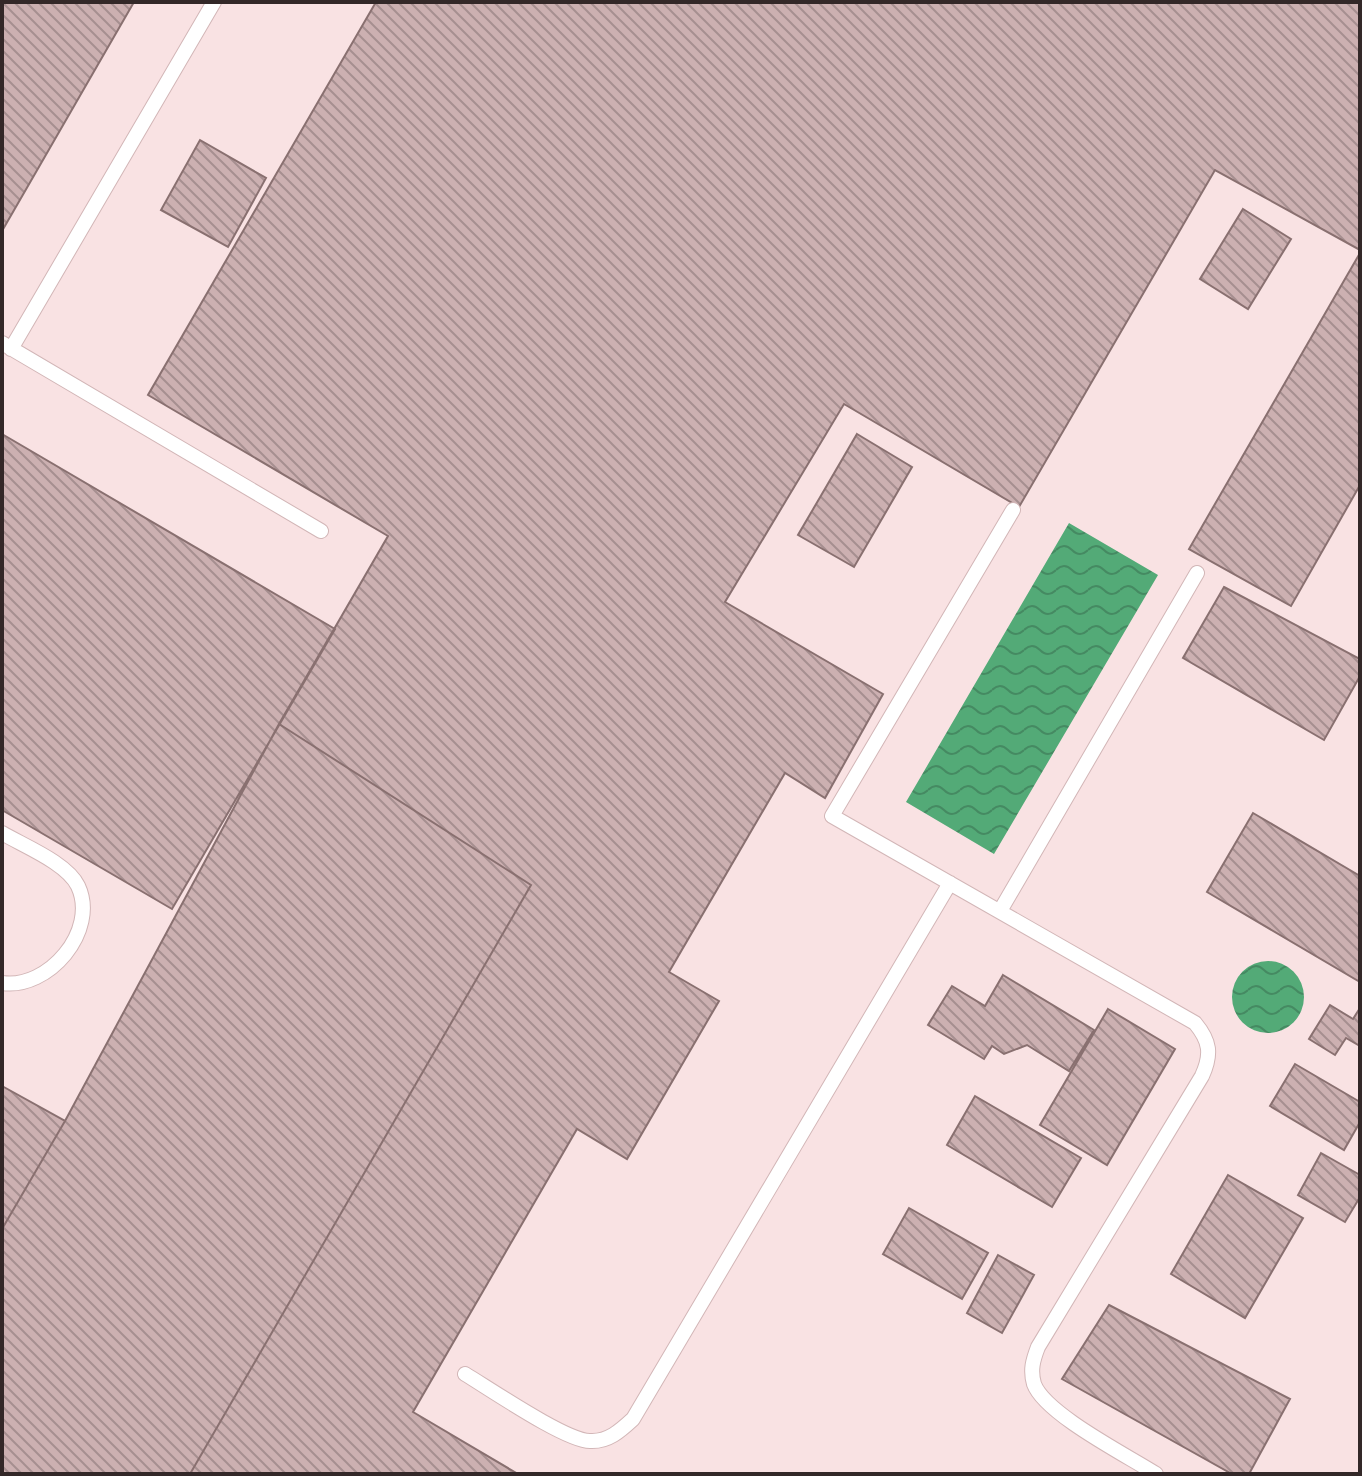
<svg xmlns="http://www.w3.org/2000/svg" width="1362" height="1476" viewBox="0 0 1362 1476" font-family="Cabin,sans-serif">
  <defs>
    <pattern id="water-waves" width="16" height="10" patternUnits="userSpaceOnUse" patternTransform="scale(2)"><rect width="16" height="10" fill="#53aa77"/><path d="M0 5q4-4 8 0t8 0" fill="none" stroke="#458a62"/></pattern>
    <pattern id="building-back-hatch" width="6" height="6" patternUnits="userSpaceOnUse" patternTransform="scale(2)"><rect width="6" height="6" fill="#ccb0b1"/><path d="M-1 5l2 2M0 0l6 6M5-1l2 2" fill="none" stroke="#a68f90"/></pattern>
  </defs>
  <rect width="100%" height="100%" fill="#fcf0f0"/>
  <path fill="#f9e2e3" d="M2,2H1360V1474H2Z"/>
  <path fill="url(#water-waves)" d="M1069,523L1158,575L994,854L906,802Z
    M1232 997a36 36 0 1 1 72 0a36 36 0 1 1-72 0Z"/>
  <path fill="url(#building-back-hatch)" stroke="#897070" stroke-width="2" d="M2,2H134L2,231Z
    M376,2H1360V250L1215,170L1019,507L844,404L725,602L883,694L825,798L785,773L669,972L719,1001L627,1159L577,1129L413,1412L518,1474H190L531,885L279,724L388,536L148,395Z
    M200,140L266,178L228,247L161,210Z
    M1243,209L1291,239L1248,309L1200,279Z
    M1360,253V485L1291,606L1189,549Z
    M2,434L335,629L172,909L2,810Z
    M857,434L912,467L854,567L798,535Z
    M1224,587L1360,659V676L1324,740L1183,658Z
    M279,724L531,885L190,1474H2V1229L65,1121Z
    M1253,813L1360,876V982L1207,892Z
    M1003,975L1094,1030L1069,1071L1027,1045L1004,1054L992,1046L984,1059L928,1025L952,986L985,1006Z
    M1330,1005L1353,1019L1360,1008V1046L1346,1038L1335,1055L1309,1039Z
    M1108,1009L1175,1049L1107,1165L1040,1125Z
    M1295,1064L1360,1102V1122L1344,1150L1270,1106Z
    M2,1086L65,1121L2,1229Z
    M975,1096L1081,1158L1052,1207L947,1145Z
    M1321,1153L1360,1175V1197L1345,1222L1298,1195Z
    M1228,1175L1303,1218L1245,1318L1171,1274Z
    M909,1208L988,1253L962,1299L883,1254Z
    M998,1255L1034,1275L1002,1333L967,1313Z
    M1109,1305L1290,1399L1249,1474H1232L1062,1379Z"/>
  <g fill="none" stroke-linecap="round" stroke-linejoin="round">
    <defs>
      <path id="lane" d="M2,343L321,531
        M11,349L214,2
        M1013,510L832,816L1195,1023C1210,1041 1212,1054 1202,1076L1038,1347C1033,1360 1030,1370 1034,1384C1045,1414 1128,1456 1156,1474
        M2,833C24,846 67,863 78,886C99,931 48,990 2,983
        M1000,911L1197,573
        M465,1374C490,1389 566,1441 590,1441C608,1442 620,1431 633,1419L950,883"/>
    </defs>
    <use href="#lane" stroke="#d2b6b7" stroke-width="16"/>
    <use href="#lane" stroke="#fff" stroke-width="14"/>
  </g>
  <rect width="1362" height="1476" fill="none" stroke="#332828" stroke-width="8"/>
</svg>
